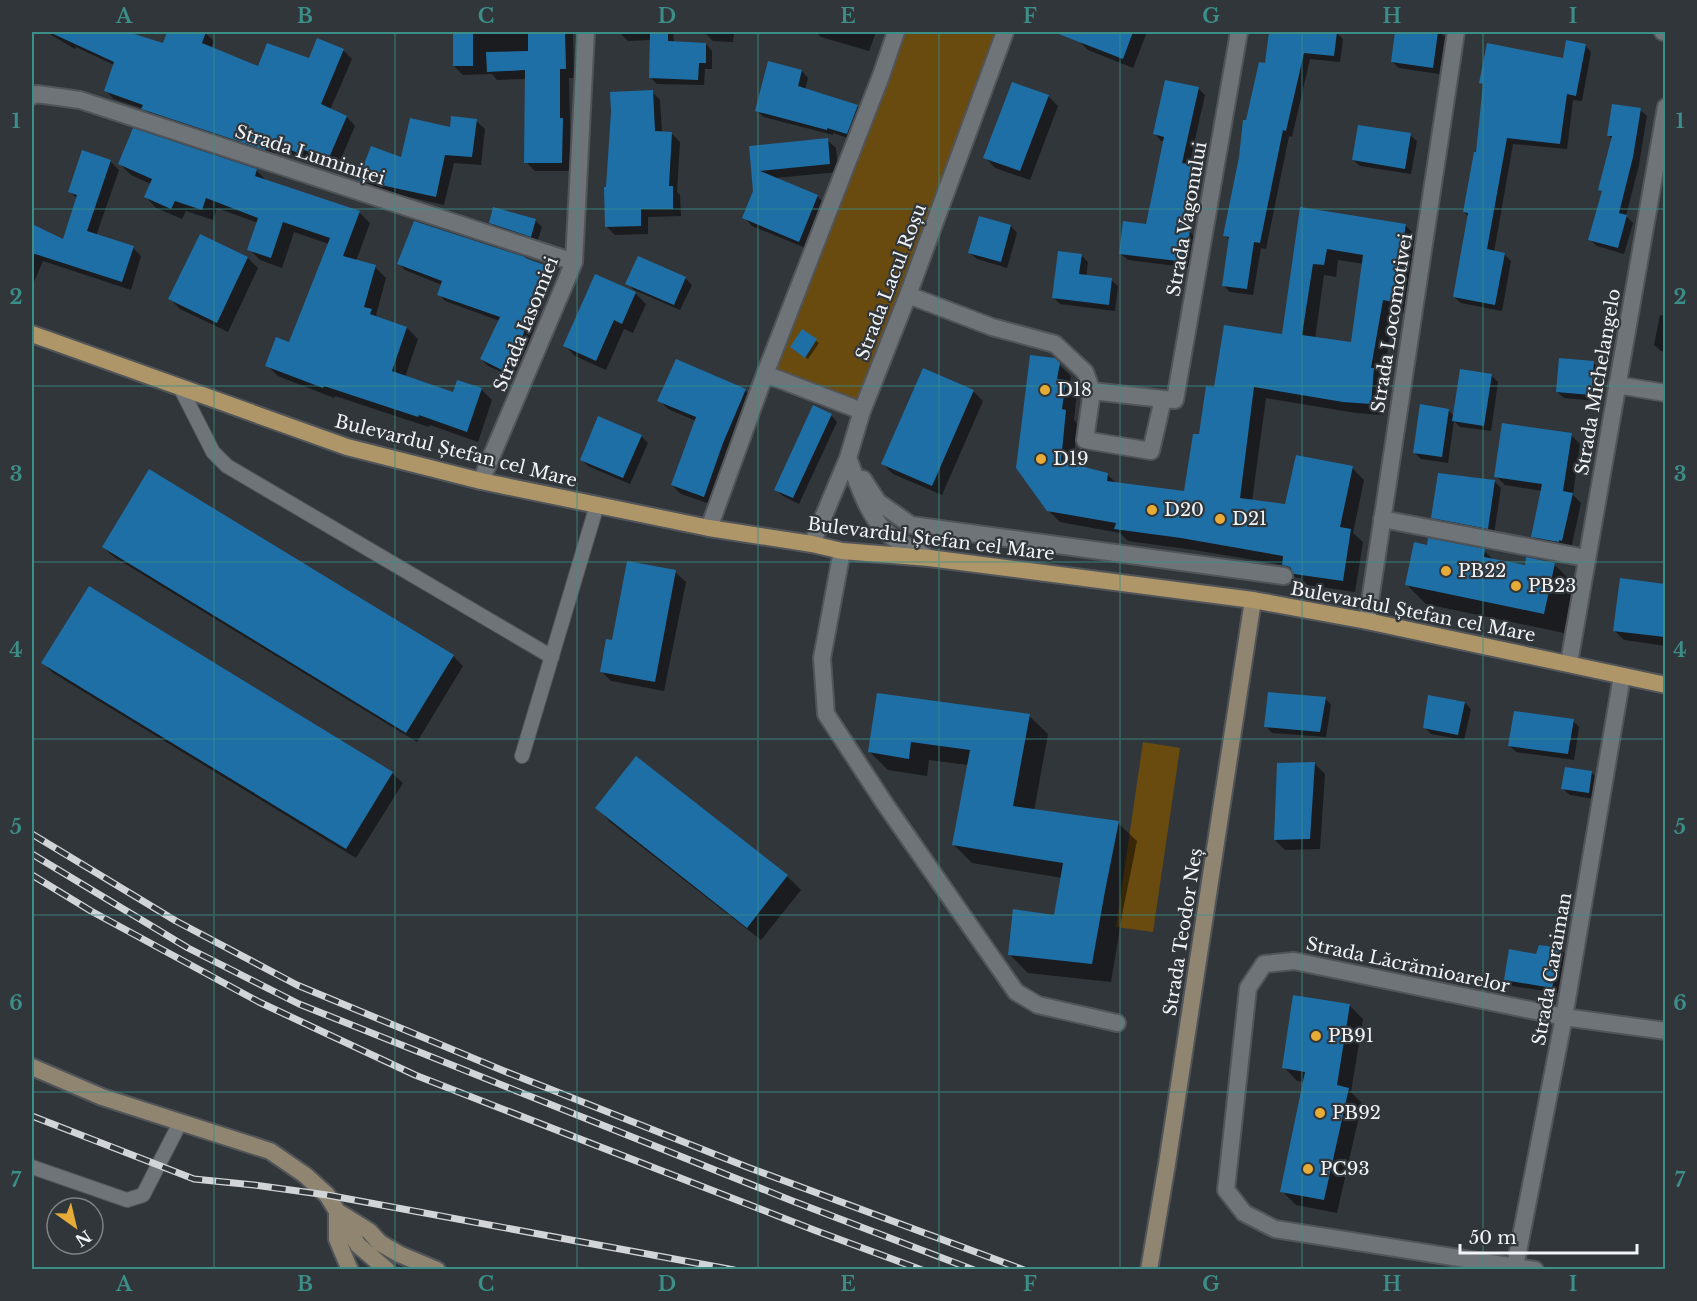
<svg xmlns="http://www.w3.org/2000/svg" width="1697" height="1301" viewBox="0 0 1697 1301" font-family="'Libre Baskerville',serif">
  <rect width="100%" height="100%" fill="#31363a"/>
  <path fill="#694b0f" d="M891,32H1005L862,411L765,374Z
    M1143,742L1180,748L1153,932L1116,927Z"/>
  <path fill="#0007" fill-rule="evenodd" d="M46,32H130L129,34L164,45L168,32H201L205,33L214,41L211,48L259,68L310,60L343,50L352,59L330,110L347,117L355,126L337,168L311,157L309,162L277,148L273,157L152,117L144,109L114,99L105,90L114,65L76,47L75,49Z
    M454,32H573L574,78H569L571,171H535L526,162V79L497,80L492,74L463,75L454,66Z
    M621,32H673L674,43L706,44L712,51V69H705L704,85L657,84L650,77L651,40L628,41L621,34Z
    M706,32H734L733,42L713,41L706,34Z
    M816,32H876L869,51L821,37Z
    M1081,32H1147L1133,68L1088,50L1078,40Z
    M1270,32H1336L1343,39L1340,62L1310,59L1292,137L1289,136L1266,249L1261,248L1253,295L1230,292L1223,285L1230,240L1225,236L1247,122L1266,65Z
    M1397,32H1439L1445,37L1439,74L1399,68L1392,62Z
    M1585,45L1591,52L1582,101L1573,100L1567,149L1513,144L1494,252L1504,254L1511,261L1502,311L1461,303L1454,297L1469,217L1464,212L1477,154L1484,86L1480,82L1564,60Z
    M802,71L808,78L805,90L858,106L864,113L854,140L833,133V135L764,117L757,111Z
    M1199,89L1205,95L1189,166L1194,167L1200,173L1188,230L1196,238L1192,268L1128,260L1121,254L1147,226L1165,141H1161L1155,134Z
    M652,92L660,100L662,133L672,134L680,142L677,192L680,195L681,216L648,217V234L615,235L606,226Z
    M1048,96L1058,106L1030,180L995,168L985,157Z
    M1640,110L1647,116L1639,165L1626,216L1633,223L1624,254L1597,246L1590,240L1603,193L1600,189L1612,139L1608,135Z
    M476,121L485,129L481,165L454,163L444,205L369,188L360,179L402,159L451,129Z
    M1410,135L1417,141L1411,174L1360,166L1353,160Z
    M827,140L836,148L838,172L775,178L817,196L826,205L808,249L752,226L744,217L754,192L750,147Z
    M83,152L111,162L119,170L96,236L133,248L141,256L131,290L43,261L33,284L32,283V226L64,241L78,199L69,191Z
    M120,164L257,171L268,182L359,212L370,223L356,261L375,267L386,278L376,315L379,319L407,328L418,339L405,377L454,393L481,389L492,400L478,442L430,425L429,427L335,396L334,398L278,376L267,365L290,344L329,244L294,232L282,268L260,260L249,249L258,223L217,208L213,220L186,211L182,219L156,208L146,197L151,184L131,175Z
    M1301,209L1405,225L1417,237L1405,313L1394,311L1383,380L1385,382L1383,415L1356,413L1266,398L1252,501L1286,506L1352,468L1364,480L1353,533L1363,542L1355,592L1308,585L1300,578L1295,577L1284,565L1194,550L1128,541L1120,533L1060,522L1048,510L1054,360L1071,376L1069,386L1077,393L1074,420L1077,423L1073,466L1108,475L1117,484L1186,493L1200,436L1215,389L1284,335ZM1338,260L1364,264L1352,344L1315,339L1324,275L1336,277Z
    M535,220L542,227L537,242L497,229L491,223Z
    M1011,226L1017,233L1007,268L977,259L970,253Z
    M200,236L248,258L258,268L228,332L180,309L170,299Z
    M1081,255L1088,262L1086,277L1111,280L1118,286L1115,311L1060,304L1054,298Z
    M527,261L547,268L553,274L529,342L513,377L488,366L481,359L500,321L445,301L439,294L442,285L405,270L398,263Z
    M596,276L636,294L646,304L633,333L624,329L606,370L575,356L565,346Z
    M685,278L692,285L680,310L634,290L627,283Z
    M1660,315L1666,316V352L1661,351L1654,345Z
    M802,331L819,343L808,359L794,350Z
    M1593,363L1600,369L1597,401L1564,398L1557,392Z
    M1491,375L1498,382L1491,431L1460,427L1454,421L1448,463L1421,459L1414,452L1448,410L1454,416Z
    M745,390L754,399L713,505L681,494L672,485L696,421L668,409L659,400Z
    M973,391L983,401L942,495L893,474L883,464Z
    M831,415L837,422L799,504L783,496L776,490Z
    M1571,435L1580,444L1573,495L1581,503L1571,549L1541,545L1532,536L1542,491L1505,485L1496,476Z
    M641,436L648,443L630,484L588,466L581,459Z
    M1495,482L1501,488L1494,534L1439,524L1433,517Z
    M103,547L453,656L463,666L417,742L114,557Z
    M1484,551L1494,560L1526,567L1554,564L1574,584L1564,633L1426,604L1406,584Z
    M675,572L686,582L664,691L611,681L601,671L613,641Z
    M1621,580L1666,586V646L1624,640L1614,630Z
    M43,663L392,773L403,783L356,858L53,673Z
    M879,695L1029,716L1048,734L1034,811L1118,823L1137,841L1123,910L1111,982L1028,973L1010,955L1056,916L1062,878L972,863L954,845L968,765L929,760L927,776L888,770L870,752Z
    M1325,698L1331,705L1326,737L1272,733L1266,726Z
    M1465,703L1471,709L1464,740L1431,734L1424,727Z
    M1573,721L1579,727L1574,760L1516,752L1510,746Z
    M636,758L787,876L801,890L761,940L610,822L597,808Z
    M1315,764L1325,774L1320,849L1285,850L1275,840Z
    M1591,772L1598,779L1595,799L1570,795L1563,789Z
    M1560,949L1567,956L1558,993L1512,986L1505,980L1537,955Z
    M1349,1005L1363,1019L1351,1092L1362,1103L1337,1213L1296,1205L1282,1191L1304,1082L1297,1081L1284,1067Z"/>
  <path fill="#1e6fa6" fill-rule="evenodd" d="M49,32H128L163,43L167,32H206L202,43L258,66L267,43L309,58L317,38L344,49L321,104L347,116L328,160L302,149L300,154L268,140L265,150L141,109L143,105L104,91L114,62Z
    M453,32H473V66H453Z
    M528,32H565L566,69H560V118H563L562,163H524L525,70L487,72L486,52L528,51Z
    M650,32H668V41L706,43V63H699L698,80L649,78Z
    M1056,32H1133L1123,59L1056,33Z
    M1269,32H1337L1334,56L1304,53L1286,131L1283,130L1260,243L1254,242L1247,289L1222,286L1229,237L1223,236L1239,157L1243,120H1246L1259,62L1265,63Z
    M1395,32H1438L1433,68L1391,62Z
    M1566,40L1586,44L1576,96L1567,94L1560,144L1507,138L1487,249L1505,253L1495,305L1453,297L1468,213L1463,212L1474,152H1476L1483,84L1479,83L1487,43L1563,58Z
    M768,61L802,70L798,86L858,105L847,134L827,128V130L755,111Z
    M1165,80L1199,87L1182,163L1194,165L1181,229L1190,230L1186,262L1119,254L1123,221L1146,224L1164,137L1153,134Z
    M1012,82L1049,95L1020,171L983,158Z
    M653,90L655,131L672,132L669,186H673V209H641V226L605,227L604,187H606L611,112L610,92Z
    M1612,104L1641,108L1633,157L1619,213L1627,215L1618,248L1588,240L1602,191L1598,190L1612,136H1607Z
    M451,116L477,119L472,157L445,155L436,197L358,180L371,146L401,157L410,118L450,127Z
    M1358,125L1411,133L1405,169L1352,160Z
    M133,128L257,169L255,176L360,211L343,256L376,265L364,307L372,309L370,314L407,327L392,371L453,392L457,380L482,388L467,432L419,415L418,417L324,386L323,388L265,366L276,337L289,342L330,238L283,222L271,258L247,250L258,218L206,198L202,210L175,201L171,209L144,197L152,179L118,164Z
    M828,138L830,164L760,171L818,195L799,242L742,218L753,191L749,146Z
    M82,150L111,160L87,231L134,246L122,282L32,253V224L63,239L77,195L68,192Z
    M493,207L536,219L531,237L489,223Z
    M1300,207L1406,224L1393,302L1383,300L1371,368H1374L1371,404L1343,402L1254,387L1240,498L1285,504L1296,455L1353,466L1340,527L1351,529L1343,581L1294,574L1290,567L1282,565L1283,556L1181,538L1114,529L1116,523L1047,511L1016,468L1030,355L1055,358L1060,363L1057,379L1066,380L1062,409L1066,410L1061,461L1108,473L1107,481L1184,491L1193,434H1199L1206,386L1214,387L1224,325L1282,334ZM1327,249L1363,255L1351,342L1302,335L1313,264L1324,265Z
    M979,216L1011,225L1001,262L968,253Z
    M414,221L525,257V258L547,266L523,335L506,372L480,359L500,317L437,295L442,281L397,264Z
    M200,234L248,257L217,323L168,299Z
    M1058,251L1082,254L1079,274L1112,278L1109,305L1052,298Z
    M638,256L686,277L674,305L625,284Z
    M595,274L636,292L622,324L614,320L596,361L563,346Z
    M802,329L817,339L805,358L790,347Z
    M1559,358L1594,361L1591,395L1556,392Z
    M676,359L746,389L723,443L704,497L671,485L696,417L657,401Z
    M923,368L974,390L932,486L881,464Z
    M1460,369L1492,374L1484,426L1452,421Z
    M1420,404L1449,409L1442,457L1413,453Z
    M813,405L832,414L793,498L774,490Z
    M598,416L642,435L623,478L580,460Z
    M1502,423L1572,433L1563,491L1573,493L1562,541L1559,540V542L1531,537L1542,484L1494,477Z
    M149,469L454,655L406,733L102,547Z
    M1438,473L1495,480L1488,529L1431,518Z
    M1428,538L1485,549L1484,557L1525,565L1526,557L1555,563L1544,614L1405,585L1414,542L1427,545Z
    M627,561L676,570L655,682L600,672L606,639L612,640Z
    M1620,578L1665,584V637L1613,631Z
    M89,586L393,772L346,849L41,663Z
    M1268,692L1326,697L1320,732L1264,727Z
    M877,693L1030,714L1013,806L1119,821L1105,891L1092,964L1008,955L1013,909L1054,915L1063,863L952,845L970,750L911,742L909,759L868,752Z
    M1428,695L1465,702L1458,735L1423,728Z
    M1514,711L1574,719L1568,754L1508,746Z
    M636,756L788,875L747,928L595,808Z
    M1315,762L1310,839L1274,840L1277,763Z
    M1565,767L1592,771L1589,793L1561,789Z
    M1539,945L1561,948L1552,988L1504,980L1509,949L1536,954Z
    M1293,995L1350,1004L1337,1085L1349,1088L1324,1200L1280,1192L1305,1072L1282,1068Z"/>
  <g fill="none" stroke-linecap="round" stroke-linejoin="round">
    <defs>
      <path id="service" d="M180,387L213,452L227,466L552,657
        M522,756L597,505
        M32,1167L127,1200L143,1195L180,1123"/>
      <path id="pedestrian" d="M863,479L878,502L911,525L1284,576"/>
      <path id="minor" d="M1663,32H1666
        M32,96L37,94L80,100L574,262
        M908,295L992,327L1055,344L1085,372L1092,391L1085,440L1151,451L1163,399L1175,400L1239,32
        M765,374L862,411
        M1617,385L1666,393
        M1092,391L1163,399
        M848,458C858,483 867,515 888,534C900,544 915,550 929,558
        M481,481L574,262L586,32
        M1382,519L1586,558
        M709,528L765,374L881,76L896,32
        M812,544L848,458L862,411L908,295L1005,32
        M842,551L822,658L826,714L885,804L1016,992L1038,1005L1117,1023
        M1367,621L1456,32
        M1569,663L1666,107
        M1515,1267L1564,1017L1622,676
        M1535,1270L1275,1229L1244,1213L1226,1190L1248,988L1264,964L1294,961L1564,1017L1666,1031"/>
      <path id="secondary" d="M32,1067L102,1097L270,1151L305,1175L327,1195L358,1245L387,1270
        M337,1212V1239L350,1270
        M340,1213L369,1231L380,1243L399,1254L437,1270
        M1149,1270L1167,1164L1253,600"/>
      <path id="primary" d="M32,334L347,447L481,481L709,528L812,544L842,551L929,558L1253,600L1367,621L1666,685"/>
    </defs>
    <use href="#service" stroke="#515559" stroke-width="16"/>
    <use href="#pedestrian" stroke="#515559" stroke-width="20"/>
    <use href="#minor" stroke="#515559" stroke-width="20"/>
    <use href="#secondary" stroke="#515559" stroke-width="20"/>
    <use href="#primary" stroke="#515559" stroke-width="20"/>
    <use href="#service" stroke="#6f7478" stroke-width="14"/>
    <use href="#pedestrian" stroke="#6f7478" stroke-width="16"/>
    <use href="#minor" stroke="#6f7478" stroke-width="16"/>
    <use href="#secondary" stroke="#8f8570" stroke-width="16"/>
    <use href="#primary" stroke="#af9668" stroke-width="16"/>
    <defs>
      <path id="rail" d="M32,834L176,921L297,985L504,1071L747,1167L1024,1270
        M32,854L188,948L299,1004L790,1200L974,1270
        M32,875L91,911L259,1002L415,1075L814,1230L922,1270
        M32,1116L194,1179L254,1185L327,1195L734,1270"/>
    </defs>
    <use href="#rail" stroke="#d2d5d8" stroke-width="7"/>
    <use href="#rail" stroke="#31363a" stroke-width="4.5" stroke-dasharray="14" stroke-linecap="butt"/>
  </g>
  <path fill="none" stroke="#3c8f89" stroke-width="1.5" stroke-opacity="0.55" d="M214,32V1270M395,32V1270M577,32V1270M758,32V1270M939,32V1270M1120,32V1270M1302,32V1270M1483,32V1270M32,209H1666M32,386H1666M32,562H1666M32,739H1666M32,915H1666M32,1092H1666"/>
  <g fill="#e7ac37" stroke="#31363a" stroke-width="2">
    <circle cx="1045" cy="390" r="6"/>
    <circle cx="1041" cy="459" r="6"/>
    <circle cx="1152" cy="510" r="6"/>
    <circle cx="1220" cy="519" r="6"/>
    <circle cx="1446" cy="571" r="6"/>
    <circle cx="1516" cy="586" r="6"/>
    <circle cx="1316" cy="1036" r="6"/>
    <circle cx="1320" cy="1113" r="6"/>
    <circle cx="1308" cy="1169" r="6"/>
  </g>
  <g text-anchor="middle" stroke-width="4.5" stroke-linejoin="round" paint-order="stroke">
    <g font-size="18" fill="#f1f4f7" stroke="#31363a">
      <text transform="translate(310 155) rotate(18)" y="6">Strada Luminiței</text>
      <text transform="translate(1187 219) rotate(-80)" y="6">Strada Vagonului</text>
      <text transform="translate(891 282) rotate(-69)" y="6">Strada Lacul Roșu</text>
      <text transform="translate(1392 323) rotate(-81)" y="6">Strada Locomotivei</text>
      <text transform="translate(526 324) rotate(-68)" y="6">Strada Iasomiei</text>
      <text transform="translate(1598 382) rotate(-80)" y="6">Strada Michelangelo</text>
      <text transform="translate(456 451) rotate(14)" y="6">Bulevardul Ștefan cel Mare</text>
      <text transform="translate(931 539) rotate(7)" y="6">Bulevardul Ștefan cel Mare</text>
      <text transform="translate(1413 612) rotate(11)" y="6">Bulevardul Ștefan cel Mare</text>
      <text transform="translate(1183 932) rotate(-81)" y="6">Strada Teodor Neș</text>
      <text transform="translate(1408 965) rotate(12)" y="6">Strada Lăcrămioarelor</text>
      <text transform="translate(1552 969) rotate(-80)" y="6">Strada Caraiman</text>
    </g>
    <g font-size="18" fill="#f1f4f7" stroke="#31363a" text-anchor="start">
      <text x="1057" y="396">D18</text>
      <text x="1053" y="465">D19</text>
      <text x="1164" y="516">D20</text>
      <text x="1232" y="525">D21</text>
      <text x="1458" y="577">PB22</text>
      <text x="1528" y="592">PB23</text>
      <text x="1328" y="1042">PB91</text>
      <text x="1332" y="1119">PB92</text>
      <text x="1320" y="1175">PC93</text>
    </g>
  </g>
  <rect width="1697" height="1301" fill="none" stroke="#31363a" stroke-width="66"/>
  <g transform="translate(75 1226) rotate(146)"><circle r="28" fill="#31363a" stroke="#7e8286" stroke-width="1.5"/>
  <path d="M0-4.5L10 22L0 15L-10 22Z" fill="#e7ac37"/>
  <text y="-9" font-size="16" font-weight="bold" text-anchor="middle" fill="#f1f4f7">N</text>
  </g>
  <path d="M1460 1244v9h177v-9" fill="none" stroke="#f1f4f7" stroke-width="3"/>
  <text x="1469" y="1244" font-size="18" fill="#f1f4f7" stroke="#31363a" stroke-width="4.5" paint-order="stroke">50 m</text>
  <rect x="33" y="33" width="1631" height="1235" fill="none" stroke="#3c8f89" stroke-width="2"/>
  <g font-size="20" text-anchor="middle" font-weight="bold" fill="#3c8f89">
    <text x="124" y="23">A</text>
    <text x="305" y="23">B</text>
    <text x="486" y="23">C</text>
    <text x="667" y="23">D</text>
    <text x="848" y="23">E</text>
    <text x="1030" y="23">F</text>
    <text x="1211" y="23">G</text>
    <text x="1392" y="23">H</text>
    <text x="1573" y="23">I</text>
    <text x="16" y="128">1</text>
    <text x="1680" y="128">1</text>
    <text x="16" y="304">2</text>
    <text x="1680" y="304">2</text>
    <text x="16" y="481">3</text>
    <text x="1680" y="481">3</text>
    <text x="16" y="657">4</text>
    <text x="1680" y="657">4</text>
    <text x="16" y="834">5</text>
    <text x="1680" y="834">5</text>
    <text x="16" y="1010">6</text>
    <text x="1680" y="1010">6</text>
    <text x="16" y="1187">7</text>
    <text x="1680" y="1187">7</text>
    <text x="124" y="1291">A</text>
    <text x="305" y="1291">B</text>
    <text x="486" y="1291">C</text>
    <text x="667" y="1291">D</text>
    <text x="848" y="1291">E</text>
    <text x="1030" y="1291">F</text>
    <text x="1211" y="1291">G</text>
    <text x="1392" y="1291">H</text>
    <text x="1573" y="1291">I</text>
  </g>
</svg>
